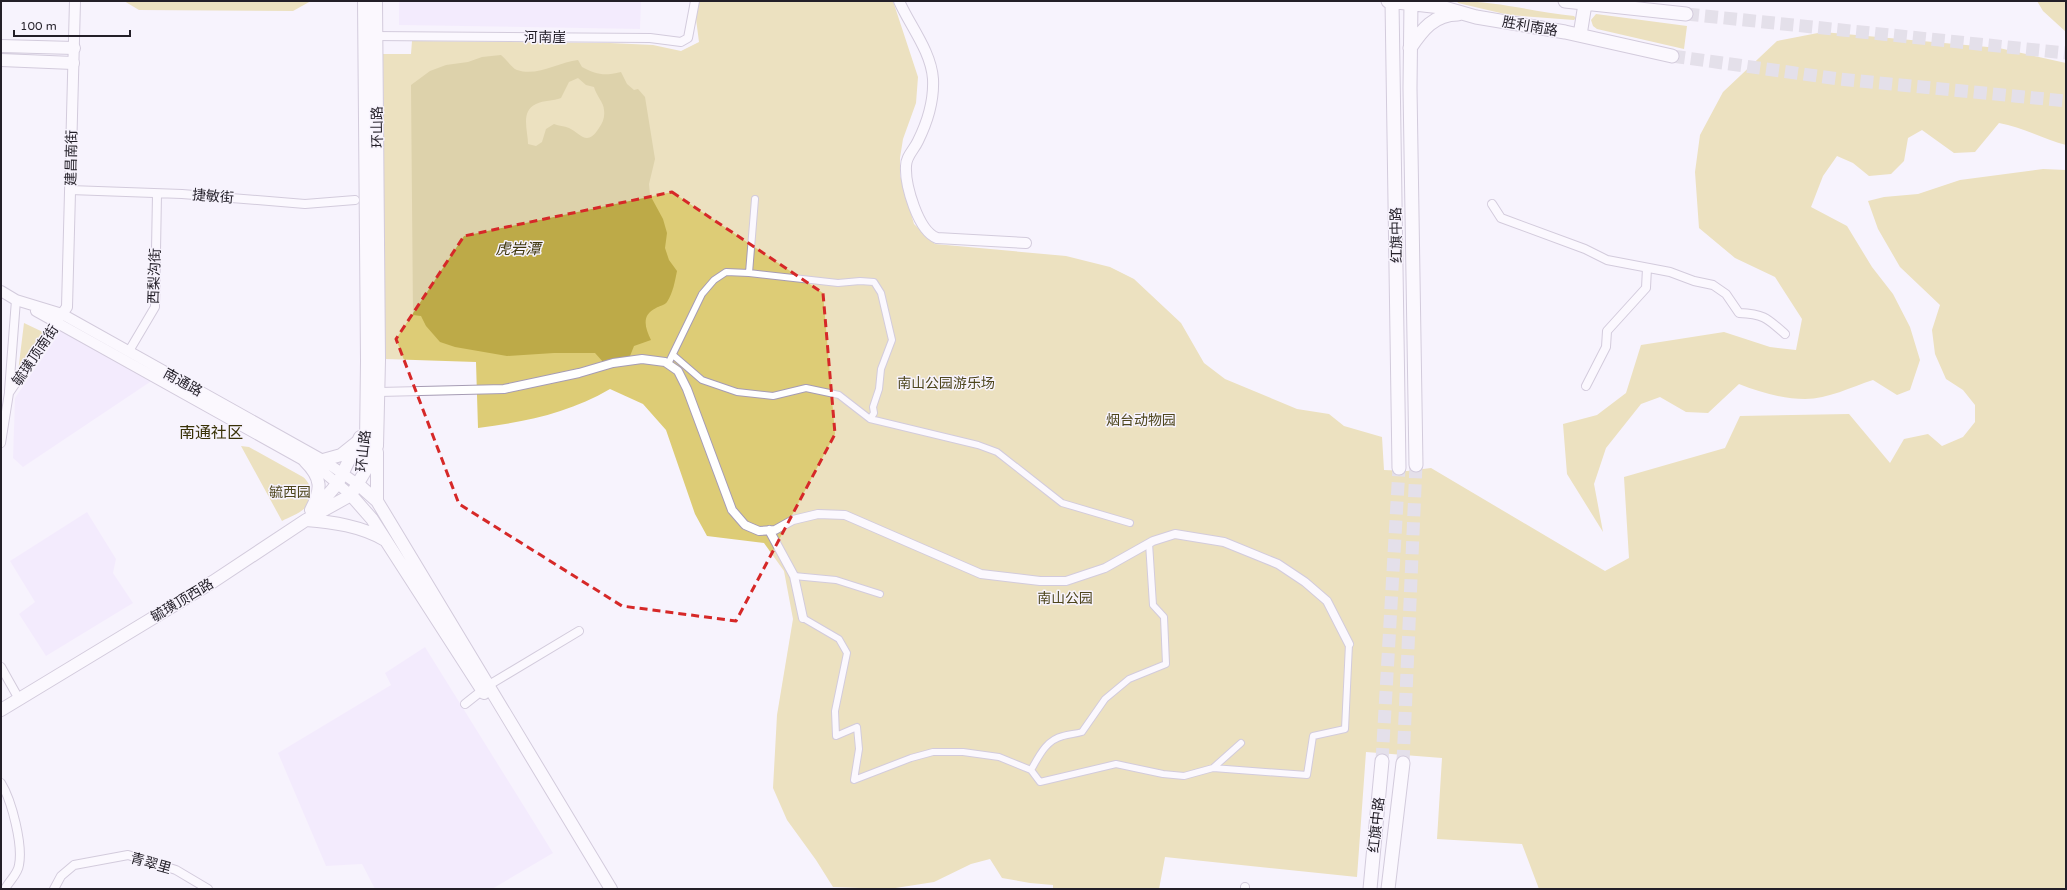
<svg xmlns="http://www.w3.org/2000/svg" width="2067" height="890" viewBox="0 0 2067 890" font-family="'Varela Round','Noto Sans SC',sans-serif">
  <rect width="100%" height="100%" fill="#f7f3fd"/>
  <path fill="#eee3fd" d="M399,1H641L640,29L399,25Z
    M65,325L153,380L23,467L13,458L15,398Z
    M87,512L116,559L113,573L133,603L46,656L19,614L35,602L10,561Z
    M425,647L553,853L492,889H375L362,864L326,866L278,753L391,685L385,673Z"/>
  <path fill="#ddcc76" d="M124,1H311L293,11L139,10Z
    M699,1H893L918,77L916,103L903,139L900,158V175L914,224L935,244L1066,256L1110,267L1134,279L1181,323L1204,363L1225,379L1297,409L1329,414L1344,426L1382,437L1384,470L1407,471L1431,468L1605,571L1629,558L1624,477L1725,448L1740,416L1849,414L1890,463L1904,439L1928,434L1942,446L1963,437L1975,422V405L1963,390L1946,379L1935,354L1932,330L1940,305L1900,267L1878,229L1868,201L1884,197L1918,194L1960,180L2043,169L2066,170V889H1539L1522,844L1437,839L1442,758L1366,752L1357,877L1165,857L1159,889H1053V885L1030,883L1002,878L990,859L971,864L934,882L889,889L833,887L816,860L787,820L773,788L777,715L793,619L784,571L764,543L707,536L695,514L666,430L643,404L610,389C569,413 525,422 478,428L476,362L385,359L383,54H411L412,41L610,43L653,45L681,51L699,42L696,19Z
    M1457,1C1496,1 1535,12 1574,16L1576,18L1574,20L1509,15L1458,3Z
    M2037,1H2066V32L2043,11Z
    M1596,14L1687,26L1684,49L1597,29L1593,26L1591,20Z
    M1823,32L1999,48L2066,63V145C2043,139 2022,127 1999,123L1975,152L1954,153L1922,130L1908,138L1904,161L1891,174L1869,176L1853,163L1837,156L1823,176L1811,207L1847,226L1872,267L1893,294L1910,327L1920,360L1910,390L1897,395L1873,380C1851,387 1828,399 1805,399C1783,399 1759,392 1739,384L1708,413L1686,412L1660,397L1641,404L1606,448L1594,484L1603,532L1567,474L1563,424L1597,415L1626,393L1641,345L1724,332L1770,347L1796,350L1802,319L1775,277L1735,258L1699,228L1695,172L1700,135L1723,92L1777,41Z
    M24,323L45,333L18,372Z
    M241,446L249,447L303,477C312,484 315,499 305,508C299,514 289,517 282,521Z"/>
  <path fill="#bdaa48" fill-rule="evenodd" d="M501,55C506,59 512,68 517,70C537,77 559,62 578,60L582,67C597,75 604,76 621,72L627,84L634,90L638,89L645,97L655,159L649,184L650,195L663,219L667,233L665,248L669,260L677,271C675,281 673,293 667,302C665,305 659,306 656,308C641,315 645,328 651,340L634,346L630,356L604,363L595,353H554L507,356L455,347L440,342L426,326L421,316L413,315L411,85L430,71L446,65L468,62L482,57ZM578,78L586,85L594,87C596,95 604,103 604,110C605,117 603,122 599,128C587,147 581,134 569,128C564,126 559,126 554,124L546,129L542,142L536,146L528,144C528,131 520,111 536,104C544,100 553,101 561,98L569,82Z"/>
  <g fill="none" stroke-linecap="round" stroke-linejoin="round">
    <path stroke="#cdc9d2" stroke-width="13" stroke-dasharray="13 6" stroke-linecap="butt" d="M1686,14L2066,53
      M1672,56L1839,79L2066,101
      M1382,761L1399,468
      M1403,763L1416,465"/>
    <defs>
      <path id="pedestrian" d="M749,273L755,199
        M673,355L702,380L737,392L773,396L806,388L839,395L870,419L978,445L997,452L1062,503L1130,523
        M668,364L702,294L714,280L726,272L749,273L838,283L860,281L874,282L881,293L892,340L881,369L879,389L873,407L874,413L870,419
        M794,576L836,580L880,594
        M803,618L839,639L847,653L835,711L836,736L857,727L859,749L854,780L911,758L933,752H963L999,757L1031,770L1040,782L1116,764L1163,774L1184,776L1213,768L1307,775L1313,736L1345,729L1349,644
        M1213,768L1241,743
        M1031,770C1039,756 1046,740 1063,736C1070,734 1076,734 1082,732L1105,699L1129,679L1166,664L1164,617L1153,605L1149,543"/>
      <path id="minor" d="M372,36L650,38L681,42L688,38L695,1
        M70,190L182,194L305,204L355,200
        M1492,204L1501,218L1585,249L1607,260L1670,272L1694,281L1713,285L1726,294L1739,313C1764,314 1767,318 1785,334
        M129,351L155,307L157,194
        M1586,386L1606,347L1607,331L1646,288L1647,268
        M9,391L16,300
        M379,392L504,389L579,373L613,363L642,359L665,362L678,371L687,389L732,510L745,525L759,531L775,530L793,520L818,514L845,515L981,574L1040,581H1066L1105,568L1153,541L1175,534L1224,542L1278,564L1305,582L1327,601L1349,644
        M1,443L9,393L60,318
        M769,530L794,576L803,618
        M1,667L19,699
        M465,704L489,685L579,631
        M1,783C12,801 23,845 19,865C18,874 9,881 5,889
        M54,889L61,876L74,865L128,855L176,870L208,889
        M1245,889V887"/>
      <path id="tertiary" d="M899,1C910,26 931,51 933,79C934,100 927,123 918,141C914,150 906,156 906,166C905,185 918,231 937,238L1026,243
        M1,291L16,300L62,314L323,460L359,485
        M36,311L321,470L351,495
        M62,314L67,307L75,1"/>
      <path id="secondary" d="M1,46L74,48
        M1,60L73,63
        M323,460L341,455L356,443
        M305,461C322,478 322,489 311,510
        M363,468L366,443L367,361L364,1
        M359,485L377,501L611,889
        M351,495L372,519L484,693
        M377,501V452
        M315,510L338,483L360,437
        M306,520C333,522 361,526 385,540
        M1,710L214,581L306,520L351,495L370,463L377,446L379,360L376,1"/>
      <path id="primary" d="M1388,1L1441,7L1476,17L1565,32L1672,56
        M1392,1L1399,468
        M1411,1L1410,88L1416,465
        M1565,1L1686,14
        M1580,35L1585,4
        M1410,48C1422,30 1434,14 1458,14
        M1370,889L1382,761
        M1388,889L1403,763"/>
    </defs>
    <use href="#pedestrian" stroke="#a69cb4" stroke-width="8"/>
    <use href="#minor" stroke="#a69cb4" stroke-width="10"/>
    <use href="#tertiary" stroke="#a69cb4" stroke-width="12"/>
    <use href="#secondary" stroke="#a69cb4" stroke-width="14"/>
    <use href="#primary" stroke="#a69cb4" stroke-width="15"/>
    <use href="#pedestrian" stroke="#fff" stroke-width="6"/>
    <use href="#minor" stroke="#fff" stroke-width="8"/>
    <use href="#tertiary" stroke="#fff" stroke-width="10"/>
    <use href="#secondary" stroke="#fff" stroke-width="12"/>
    <use href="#primary" stroke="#fff" stroke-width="13"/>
  </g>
  <path d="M0 0H2067V890H0ZM672,192L823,293L835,434L736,621L622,606L459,504L396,339L464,236Z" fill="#f7f3fd" fill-opacity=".55" fill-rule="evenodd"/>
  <path fill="none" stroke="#d62828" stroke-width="3" stroke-dasharray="8 5" stroke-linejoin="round" d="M672,192L823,293L835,434L736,621L622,606L459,504L396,339L464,236Z"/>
  <g text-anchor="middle" stroke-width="3" stroke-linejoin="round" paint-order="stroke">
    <g font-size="14" fill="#231f28" stroke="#f7f3fd">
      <text transform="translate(1530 26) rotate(10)" y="5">胜利南路</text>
      <text x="545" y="42">河南崖</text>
      <text transform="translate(377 127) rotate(-91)" y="5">环山路</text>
      <text transform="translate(71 158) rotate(-89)" y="5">建昌南街</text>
      <text transform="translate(213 196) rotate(5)" y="5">捷敏街</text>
      <text transform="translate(1396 235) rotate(-91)" y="5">红旗中路</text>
      <text transform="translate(154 276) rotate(-88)" y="5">西梨沟街</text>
      <text transform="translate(35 355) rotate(-56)" y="5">毓璜顶南街</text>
      <text transform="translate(183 382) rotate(29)" y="5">南通路</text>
      <text transform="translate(363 451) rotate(-84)" y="5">环山路</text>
      <text transform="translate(182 600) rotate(-31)" y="5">毓璜顶西路</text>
      <text transform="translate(1376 825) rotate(-84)" y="5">红旗中路</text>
      <text transform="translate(151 863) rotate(16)" y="5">青翠里</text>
    </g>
    <g font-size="14" fill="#4e461d" stroke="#f7f3fd">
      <text x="946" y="388">南山公园游乐场</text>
      <text x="1141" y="425">烟台动物园</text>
      <text x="290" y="497">毓西园</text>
      <text x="1065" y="603">南山公园</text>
    </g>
    <g font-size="15" font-style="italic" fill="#3e360c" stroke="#f7f3fd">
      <text x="518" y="254">虎岩潭</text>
    </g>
    <g font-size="16" fill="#393106" stroke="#f7f3fd">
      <text x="211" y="438">南通社区</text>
    </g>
  </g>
  <rect width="2067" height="890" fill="none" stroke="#231f28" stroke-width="4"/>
  <path d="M14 30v6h116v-6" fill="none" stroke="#231f28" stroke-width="2"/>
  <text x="20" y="30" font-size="12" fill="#231f28" stroke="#f7f3fd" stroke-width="3" paint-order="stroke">100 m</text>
</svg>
